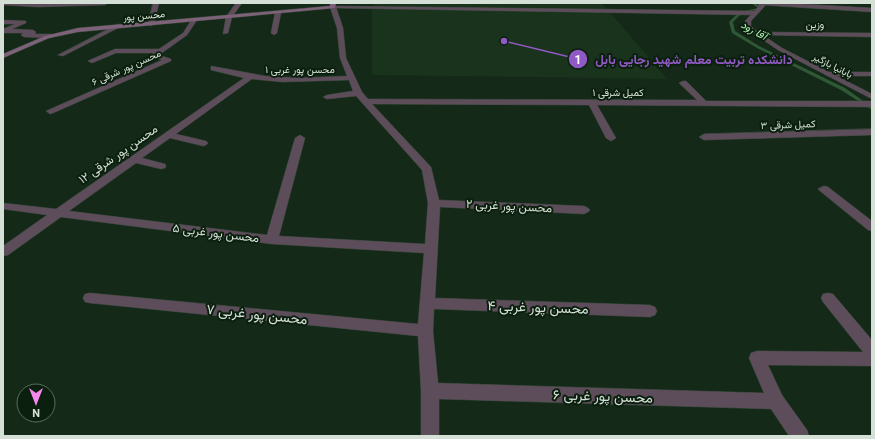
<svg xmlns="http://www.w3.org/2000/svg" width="875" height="439" viewBox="0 0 875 439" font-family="Georgia,Vazirmatn,serif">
  <rect width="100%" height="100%" fill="#142918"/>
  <path fill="#19331d" d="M374,3H602L667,79L372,75V8Z"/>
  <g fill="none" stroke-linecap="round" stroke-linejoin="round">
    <path fill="#2f5836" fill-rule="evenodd" d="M751,3H755L762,8L741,14L733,22L735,31L759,46L845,88L872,107V110L841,90L757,48L732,33L729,22L739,12L758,8Z"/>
    <defs>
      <path id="service" d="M331,6L754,11L757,13L754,15L333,8Z"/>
      <path id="minor" d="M3,3H108L105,5L37,7L3,5Z
        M153,3H159L154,24L151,26L148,24Z
        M236,3H242L232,17L228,33L223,34L226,17Z
        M758,3H786L872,8V12L761,5Z
        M333,5L336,7L343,28L346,58L362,92L368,99L697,100L679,83L683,81H686L706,101H872V107L597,105L616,138L611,141L606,138L589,105L372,104L431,167L439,200L584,206L588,208L590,210L588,212L584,214L440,207L435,298L650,305L655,307L657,311L655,315L650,317L434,309L433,331L438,383L764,393L749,358L751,353L757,351L863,352L823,302L821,298L823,294L828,293L833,294L872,340V366L768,365L782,395L807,430L809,436H789L771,409L439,399V436H421V391L418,336L90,303L85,302L83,298L85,294L90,293L418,324L424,253L272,244L61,217L8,255L3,256V246L47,215L3,209V203L56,209L244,78L211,70V66L265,76L300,78L347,76L340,58L337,28L330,7ZM252,79L282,82L349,80L353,91L327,95L323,97L327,99L356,96L422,170L428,203L425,244L279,236L305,138L300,135L295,138L267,235L69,211L136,163L161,169L165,168L166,166L165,164L142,158L170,138L203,146L206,145L208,143L206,141L176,134Z
        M278,11L281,13L277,33L274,35L271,33L275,13Z
        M192,19L197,20L187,35L159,55L171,59V61L53,113L50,114L46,111L162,60L151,57L150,56L153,53H116L92,63L88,61L90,60L115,49H159L183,33Z
        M3,20L26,21V23L12,29L33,30L36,32L35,34H51L54,36L51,38L24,37L21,35L23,33H3V29L15,24H3Z
        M118,24L121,26L120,27L63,56L58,55Z
        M759,32L872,33V37L757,35V33Z
        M825,72H872V76H828L824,74Z
        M872,129V135L704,140L699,137L704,134Z
        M824,186L828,187L872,221V231L868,230L820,191L818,189Z"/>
      <path id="tertiary" d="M758,3H764L765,6L751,21V26L754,29L782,48L872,94V99L778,50L750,31L745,26V21L759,6Z"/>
      <path id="secondary" d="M330,3H336L335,8L78,32L49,38L3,58V54L45,36L78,28L330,6Z"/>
    </defs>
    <use href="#service" stroke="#334636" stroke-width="1"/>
    <use href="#minor" stroke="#334636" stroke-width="1"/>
    <use href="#tertiary" stroke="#334636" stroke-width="1"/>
    <use href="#secondary" stroke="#334636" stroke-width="1"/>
    <use href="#service" fill="#5d4c5a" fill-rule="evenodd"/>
    <use href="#minor" fill="#5d4c5a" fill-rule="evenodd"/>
    <use href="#tertiary" fill="#5d4c5a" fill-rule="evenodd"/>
    <use href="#secondary" fill="#7d6279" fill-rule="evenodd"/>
  </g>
  <g text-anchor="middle" stroke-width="4" stroke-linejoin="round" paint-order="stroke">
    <g font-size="10" fill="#d4e0d5" stroke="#0b1f0e">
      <text transform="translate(144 15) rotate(-5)" y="4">محسن پور</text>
      <text x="815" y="28">وزین</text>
      <text transform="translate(833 65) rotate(27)" y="4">بابانیا بازگیر</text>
      <text transform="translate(126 67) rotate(-24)" y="4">محسن پور شرقی ۶</text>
      <text x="300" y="73">محسن پور غربی ۱</text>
      <text x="618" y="96">کمیل شرقی ۱</text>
      <text transform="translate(788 124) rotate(-2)" y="4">کمیل شرقی ۳</text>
    </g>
    <g font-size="11" font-style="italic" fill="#b1f3ba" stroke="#0b1f0e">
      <text transform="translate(754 30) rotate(29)" y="4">آقا رود</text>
    </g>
    <g font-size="12" fill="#d4e0d5" stroke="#0b1f0e">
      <text transform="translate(118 154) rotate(-35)" y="4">محسن پور شرقی ۱۲</text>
      <text transform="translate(509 206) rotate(3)" y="4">محسن پور غربی ۲</text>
      <text transform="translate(216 233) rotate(7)" y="4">محسن پور غربی ۵</text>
    </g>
    <g font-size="14" fill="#d4e0d5" stroke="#0b1f0e">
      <text transform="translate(538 307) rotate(2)" y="5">محسن پور غربی ۴</text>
      <text transform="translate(257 314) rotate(6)" y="5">محسن پور غربی ۷</text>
      <text transform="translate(603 396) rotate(2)" y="5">محسن پور غربی ۶</text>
    </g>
  </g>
  <path fill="none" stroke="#9159c4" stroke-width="1.5" d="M504 41L578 59"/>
  <g fill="#9159c4" stroke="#0b1f0e" stroke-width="1.5">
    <circle cx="504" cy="41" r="4"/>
    <circle cx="578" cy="59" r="10"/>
  </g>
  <g font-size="12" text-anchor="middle" font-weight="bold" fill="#fff">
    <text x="578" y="64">1</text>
  </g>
  <g font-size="13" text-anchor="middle" font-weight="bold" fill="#9159c4" stroke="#0b1f0e" stroke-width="4" stroke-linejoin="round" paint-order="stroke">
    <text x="694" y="64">دانشکده تربیت معلم شهید رجایی بابل</text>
  </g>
  <rect width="875" height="439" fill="none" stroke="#d4e0d5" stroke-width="8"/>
  <g transform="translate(36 403) rotate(180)"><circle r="19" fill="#0b1f0e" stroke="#5b6c5e"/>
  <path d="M0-3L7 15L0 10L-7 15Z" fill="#f788eb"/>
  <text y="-6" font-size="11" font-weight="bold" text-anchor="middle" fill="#d4e0d5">N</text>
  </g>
</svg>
